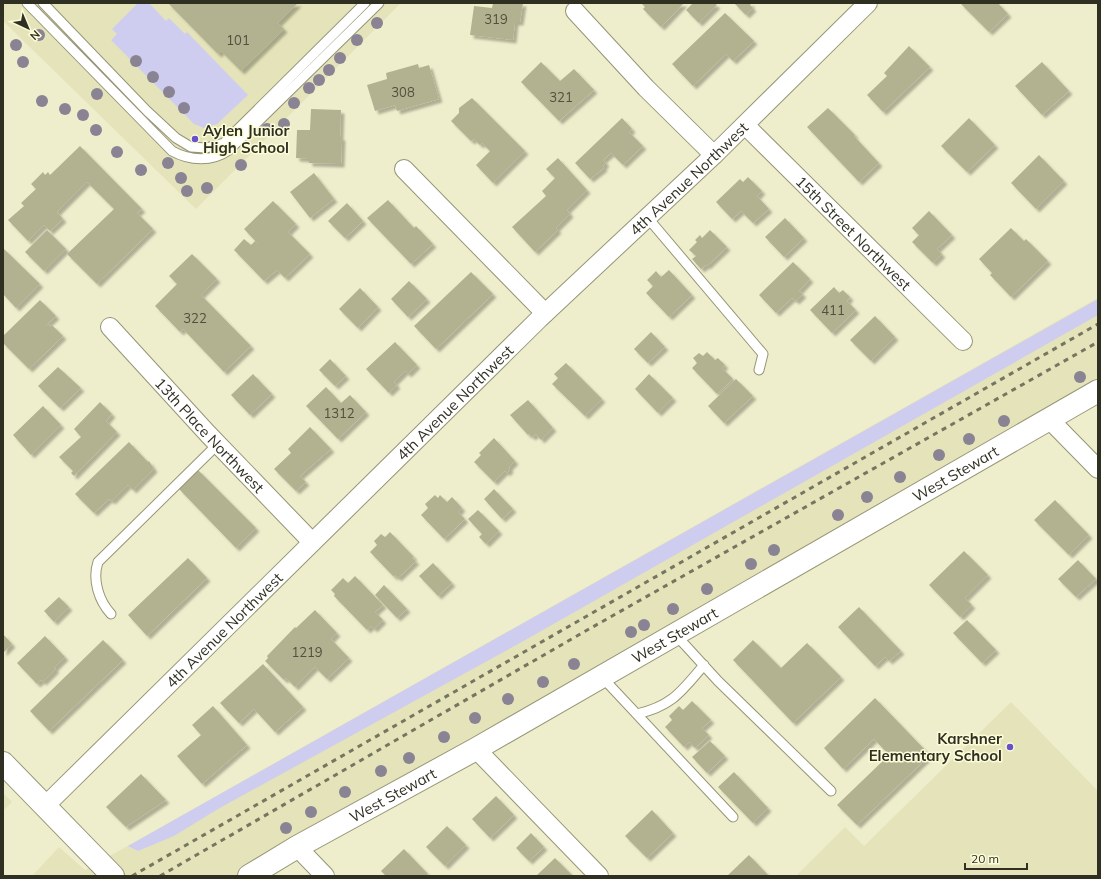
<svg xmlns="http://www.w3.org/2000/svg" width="1101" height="879" font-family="Mulish,sans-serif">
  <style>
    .built { fill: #e4e3b9 }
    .green { fill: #cfcdef }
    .building { fill: #b2b291; filter: url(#shadow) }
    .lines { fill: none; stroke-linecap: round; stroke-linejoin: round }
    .service-casing { stroke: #969576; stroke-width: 11 }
    .minor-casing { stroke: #969576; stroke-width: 20 }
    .tertiary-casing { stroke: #969576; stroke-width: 24 }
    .service { stroke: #fff; stroke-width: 9 }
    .minor { stroke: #fff; stroke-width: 18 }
    .tertiary { stroke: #fff; stroke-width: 22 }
    .rail { stroke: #757560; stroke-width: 3; stroke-dasharray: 5 5; stroke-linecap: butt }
    .tree { fill: #898393 }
    .poi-dot { fill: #6850c9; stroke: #fcfcd9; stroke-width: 1.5 }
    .labels { text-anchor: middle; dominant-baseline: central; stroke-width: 3; stroke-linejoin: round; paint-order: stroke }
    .number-label { font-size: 13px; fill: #50503e }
    .poi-label { font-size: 15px; font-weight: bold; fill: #2f2f22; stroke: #fcfcd9; text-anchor: start }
    .street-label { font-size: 15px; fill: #2f2f22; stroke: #fcfcd9 }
  </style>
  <defs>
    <filter id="shadow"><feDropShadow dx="3.5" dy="3.5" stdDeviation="1" flood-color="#0004"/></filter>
  </defs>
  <rect width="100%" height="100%" fill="#efeecc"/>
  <path class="built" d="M3,3H401L196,209L3,21Z
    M1098,298V392L249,876H32L59,847L85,870Z
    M1011,702L1098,791V876H796L845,827L864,846Z
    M3,793L12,802L3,811Z"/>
  <path class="green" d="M138,3H149L166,21L169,18L185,34L187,32L248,95L217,124L204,128L194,124L111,40L117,34L112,29Z
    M1098,299V315L520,643L218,809L174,836L138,851L128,846Z"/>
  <path class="building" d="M168,3H298L278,23L284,29L241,71L221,51L218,54Z
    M493,3H523L520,22H515L513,40L470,35L474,6L492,8Z
    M641,3H684L661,27L643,9L645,7Z
    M693,3H714L717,5L699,23L686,10Z
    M734,3H752L750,5L753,8L746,15Z
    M960,3H998L1008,14L989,32Z
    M725,13L754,41L733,61L726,54L693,86L672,64Z
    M909,46L930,67L883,112L867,95L887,76L884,73Z
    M541,62L560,81L574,69L594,90L559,121L521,82Z
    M1042,62L1069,91L1042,115L1015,86Z
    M418,64L419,68L429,65L439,99L397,111L395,105L375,111L367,85L387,79L386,73Z
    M472,98L525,151L493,183L476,165L490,151L482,143L480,145L474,139L471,141L451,121L459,113V108Z
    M828,108L855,135L854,136L879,163L859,182L807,127Z
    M311,109L341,110L340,137H342L341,164L309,163V159L296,158L297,130H310Z
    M622,118L632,129L629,132L643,146L623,165L611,153L603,160L606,163L603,166L604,168L590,179L575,163Z
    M969,118L995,145L967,172L941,146Z
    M80,146L142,209L137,213L153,229L97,284L67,254L114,209L87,182L57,212L63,219L50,231L44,225L28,241L8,220L24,206L21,203L36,189L31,184L43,172L45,175L48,172L50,175Z
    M1039,155L1064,181L1036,209L1011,183Z
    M558,158L587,190L567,210L570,214L556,228L558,230L535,252L512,227L546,196L542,191L555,178L546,169Z
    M314,173L334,199L310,218L290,192Z
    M748,177L762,191L757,196L769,209L753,223L741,211L732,219L716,202L740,179L743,182Z
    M388,200L414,228L416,226L433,244L411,264L367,218Z
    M273,201L296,224L288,232L310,254L285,278L277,270L264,281L234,250L244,239L251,245L255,241L259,245L244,229Z
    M347,203L363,221L345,238L328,221Z
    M929,211L952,235L937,249L942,254L933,263L912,242L919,235L912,228Z
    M785,218L804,238L784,257L765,237Z
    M1011,228L1024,241L1026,239L1048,261L1011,297L990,275L992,273L979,259Z
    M47,230L66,249L44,271L25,252Z
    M710,230L727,247L707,266L706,265L701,269L692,259L696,256L689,250L697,242L695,240L700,235L702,238Z
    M3,248L40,284L16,308L3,294Z
    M192,254L217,279L201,295L251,346L224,372L183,329L180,332L155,306L177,284L169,276Z
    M793,262L810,279L799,291L803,294L796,301L792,298L776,313L759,295Z
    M669,270L692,295L669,317L646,293L653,286L647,280L656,271L661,277Z
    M471,272L493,294L436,349L414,326Z
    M409,281L427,299L408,317L391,299Z
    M834,287L839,293L843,290L850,297L847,301L856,310L832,333L810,310Z
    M360,288L378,307L358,328L339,309Z
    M40,300L56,316L44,327L48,324L50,326L52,325L63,336L29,369L3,343V336Z
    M875,316L895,337L871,361L850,340Z
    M651,332L665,347L648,363L634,349Z
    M395,342L417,365L408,374L405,371L394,382L397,385L389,393L366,369Z
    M707,352L715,360L718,358L725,365L722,368L733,379L717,394L692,368L697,363L693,358L699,353L703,356Z
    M330,359L346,376L335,386L319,370Z
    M566,363L602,399L585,416L552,384L558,378L554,374Z
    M58,367L81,388L60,408L38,386Z
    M253,374L272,394L250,415L231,395Z
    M649,374L673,398L658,413L635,389Z
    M736,379L753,396L724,423L708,406Z
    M326,387L341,403L350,395L366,412L338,439L306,406Z
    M528,400L553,428L541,440L536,434L532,437L529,434L528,435L510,415Z
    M100,402L112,414L106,421L117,432L74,476L71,473L73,471L59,457L81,437L74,429Z
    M43,406L61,425L31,455L13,435Z
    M310,427L331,449L300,476L306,482L296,491L274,469L291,453L288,449Z
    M494,438L515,461L509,467L510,469L507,473L505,471L494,482L474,462L481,455L479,453Z
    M129,442L148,462L149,461L154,469L133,490L128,485L112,501L109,499L94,513L75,494Z
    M198,470L256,528L236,548L179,489Z
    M494,489L513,509L502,519L484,499Z
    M435,495L438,498L440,495L447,502L452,497L462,508L458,512L465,519L444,539L421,515L428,508L425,504Z
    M1055,500L1089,535L1069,555L1034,520Z
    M478,510L499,531L486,544L479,537L482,534L468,519Z
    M390,532L414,557L412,558L416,561L398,578L395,575L394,577L370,552L377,545L374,541L381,534L385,537Z
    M964,551L988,575L965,598L972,605L960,617L929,585Z
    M188,558L207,578L147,636L128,615Z
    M1078,560L1096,579L1076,597L1058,579Z
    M433,563L452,583L438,596L419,576Z
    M355,576L383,605L375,612L383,620L374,629L371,626L367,630L334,596L335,594L331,590L343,578L348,583Z
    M384,585L407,609L397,618L375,595Z
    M59,597L69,607L54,622L44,611Z
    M859,607L901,651L889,661L885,657L875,666L838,627Z
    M315,610L337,633L331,639L349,658L327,679L315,667L295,687L286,678L284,680L265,661L268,658L267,656L295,627L296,628Z
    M967,620L996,650L982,663L953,633Z
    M3,634L12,644L3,653Z
    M45,636L65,657L54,668L56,669L43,682L41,680L37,684L17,663Z
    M103,640L123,660L49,731L30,711Z
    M753,640L781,668L807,643L841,677L793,723L733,660Z
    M263,664L303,707L275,732L254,709L239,723L220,703Z
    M875,698L930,755L857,825L837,805L889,755L874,739L843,769L824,748Z
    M692,701L711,720L702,728L709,735L695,748L689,742L684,747L665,727L672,720L669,716L679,706L683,710Z
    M213,706L247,745L202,784L177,756L201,735L192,725Z
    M710,741L725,756L707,773L692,757Z
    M734,772L768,808L753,823L718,787Z
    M141,774L166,800L126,827L106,807Z
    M496,796L514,815L490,838L472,819Z
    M652,810L673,833L647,858L625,836Z
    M447,826L466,845L445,866L426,847Z
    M531,833L544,847L529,861L516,848Z
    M404,849L428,874L425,876H386L381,871Z
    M749,855L769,876H727Z
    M555,858L573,876H536Z"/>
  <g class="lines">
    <g class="service-casing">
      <path id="service" d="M27,3L172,151C190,161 212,162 229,150L379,3
        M43,3L147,111L176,138L191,147L206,148L224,143L365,3
        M647,217L763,354L759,370
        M111,614C99,601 92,580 98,562L218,444
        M675,634L718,681L831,791
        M601,676L733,817
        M637,714C672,706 681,692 704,665"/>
    </g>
    <g class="minor-casing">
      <g id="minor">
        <path d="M575,11L646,88L714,155"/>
        <path id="s1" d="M745,125L963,341"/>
        <path d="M404,169L545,313"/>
        <path id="s2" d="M110,327L208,434L312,542"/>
        <path d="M1049,419L1098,469"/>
        <path d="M476,749L599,876"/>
        <path id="s3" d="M45,806L539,319L714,155L868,3"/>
        <path d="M297,847L325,876"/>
      </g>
    </g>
    <g class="tertiary-casing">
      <g id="tertiary">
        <path d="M3,763L113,876"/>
        <path id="s4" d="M249,876L297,847L476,749L1098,391"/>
      </g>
    </g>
    <use href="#service" class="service"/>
    <use href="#minor" class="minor"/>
    <use href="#tertiary" class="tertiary"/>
    <path class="rail" d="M132,876L1098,324
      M160,876L582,633L1098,342"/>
  </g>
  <g class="tree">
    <circle cx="377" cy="23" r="6"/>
    <circle cx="39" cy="35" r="6"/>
    <circle cx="357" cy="40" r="6"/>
    <circle cx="16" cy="45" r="6"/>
    <circle cx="340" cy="58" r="6"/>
    <circle cx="136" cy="61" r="6"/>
    <circle cx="23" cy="62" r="6"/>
    <circle cx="329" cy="70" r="6"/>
    <circle cx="153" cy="77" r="6"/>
    <circle cx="319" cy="80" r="6"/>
    <circle cx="309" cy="88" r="6"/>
    <circle cx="169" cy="92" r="6"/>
    <circle cx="97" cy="94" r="6"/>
    <circle cx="42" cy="101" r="6"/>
    <circle cx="294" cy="103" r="6"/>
    <circle cx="184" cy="108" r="6"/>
    <circle cx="65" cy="109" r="6"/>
    <circle cx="83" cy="115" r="6"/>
    <circle cx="284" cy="124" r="6"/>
    <circle cx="267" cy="129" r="6"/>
    <circle cx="96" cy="130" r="6"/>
    <circle cx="117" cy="152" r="6"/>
    <circle cx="168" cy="163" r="6"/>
    <circle cx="241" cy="165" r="6"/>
    <circle cx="141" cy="170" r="6"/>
    <circle cx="181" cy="178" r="6"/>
    <circle cx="207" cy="188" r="6"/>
    <circle cx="187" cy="191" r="6"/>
    <circle cx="1080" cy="377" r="6"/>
    <circle cx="1004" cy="421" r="6"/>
    <circle cx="969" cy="439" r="6"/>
    <circle cx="939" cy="455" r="6"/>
    <circle cx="900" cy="477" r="6"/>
    <circle cx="867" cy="497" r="6"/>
    <circle cx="838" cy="515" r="6"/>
    <circle cx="774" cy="550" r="6"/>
    <circle cx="751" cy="564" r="6"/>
    <circle cx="707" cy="589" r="6"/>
    <circle cx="673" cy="609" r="6"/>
    <circle cx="644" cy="625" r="6"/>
    <circle cx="631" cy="632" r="6"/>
    <circle cx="574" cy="664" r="6"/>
    <circle cx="543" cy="682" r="6"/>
    <circle cx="508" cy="699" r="6"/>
    <circle cx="475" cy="718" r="6"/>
    <circle cx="444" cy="737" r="6"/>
    <circle cx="409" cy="758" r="6"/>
    <circle cx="381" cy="771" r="6"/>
    <circle cx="345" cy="792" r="6"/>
    <circle cx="311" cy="812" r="6"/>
    <circle cx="286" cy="828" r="6"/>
  </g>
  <g class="poi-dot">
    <circle cx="195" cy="139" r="4"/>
    <circle cx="1010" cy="747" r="4"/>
  </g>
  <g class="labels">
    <g class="number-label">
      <text x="496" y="19">319</text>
      <text x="238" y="40">101</text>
      <text x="403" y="92">308</text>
      <text x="561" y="97">321</text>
      <text x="833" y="310">411</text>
      <text x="195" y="318">322</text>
      <text x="339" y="413">1312</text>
      <text x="307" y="652">1219</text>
    </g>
    <g class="poi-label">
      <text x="203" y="130">Aylen Junior<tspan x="203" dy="17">High School</tspan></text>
      <text x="1002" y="738" text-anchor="end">Karshner<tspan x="1002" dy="17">Elementary School</tspan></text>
    </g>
    <g class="street-label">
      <text stroke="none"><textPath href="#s3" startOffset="899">4th Avenue Northwest</textPath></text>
      <text stroke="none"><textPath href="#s1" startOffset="153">15th Street Northwest</textPath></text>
      <text stroke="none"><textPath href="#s3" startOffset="575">4th Avenue Northwest</textPath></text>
      <text stroke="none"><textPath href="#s2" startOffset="147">13th Place Northwest</textPath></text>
      <text stroke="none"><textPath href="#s4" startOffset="813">West Stewart</textPath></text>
      <text stroke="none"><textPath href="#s3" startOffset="251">4th Avenue Northwest</textPath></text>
      <text stroke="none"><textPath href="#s4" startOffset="489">West Stewart</textPath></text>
      <text stroke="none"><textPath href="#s4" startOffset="165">West Stewart</textPath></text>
    </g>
  </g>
  <rect width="1101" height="879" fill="none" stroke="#2f2f22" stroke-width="8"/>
  <g transform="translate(28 28) rotate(136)" stroke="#fcfcd9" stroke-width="3" paint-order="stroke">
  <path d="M0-3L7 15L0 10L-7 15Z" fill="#2f2f22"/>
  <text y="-6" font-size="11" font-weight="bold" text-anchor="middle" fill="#2f2f22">N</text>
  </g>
  <path d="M965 863v6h62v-6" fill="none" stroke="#2f2f22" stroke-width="2"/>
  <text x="971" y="863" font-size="12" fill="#2f2f22" stroke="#fcfcd9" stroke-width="3" paint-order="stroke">20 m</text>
</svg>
